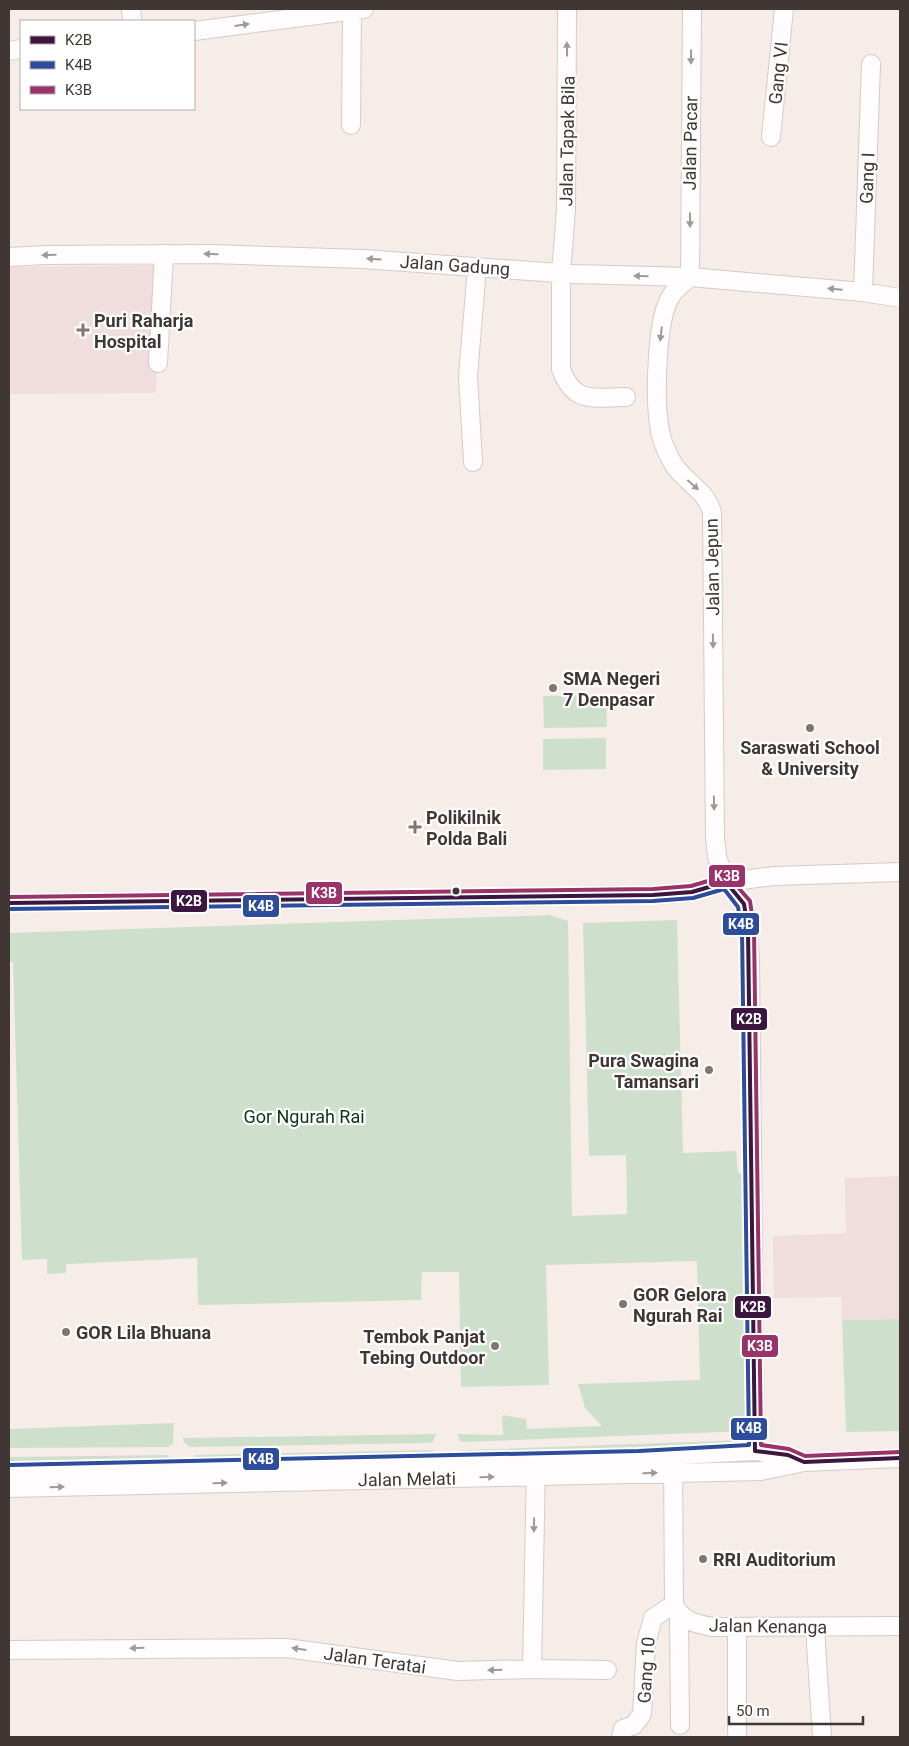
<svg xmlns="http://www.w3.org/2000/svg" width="909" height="1746" font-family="Roboto,sans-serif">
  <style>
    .medical { fill: #f0dddd }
    .green { fill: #cee0cb }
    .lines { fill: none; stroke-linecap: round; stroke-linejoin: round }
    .minor-casing { stroke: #d4cbc8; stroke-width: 20 }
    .minor { stroke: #fefcfc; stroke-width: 18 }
    .bus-1-casing { stroke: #fff; stroke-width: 8 }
    .bus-2-casing { stroke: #fff; stroke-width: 8 }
    .bus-3-casing { stroke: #fff; stroke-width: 8 }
    .bus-1 { stroke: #3b163f; stroke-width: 4 }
    .bus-2 { stroke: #2d4c9c; stroke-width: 4 }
    .bus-3 { stroke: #9a336a; stroke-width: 4 }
    .oneway { fill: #9f9a98 }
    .poi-dot { fill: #807773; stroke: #fff; stroke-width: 2 }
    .bus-dot { fill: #403734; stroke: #fff; stroke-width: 2 }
    .labels { text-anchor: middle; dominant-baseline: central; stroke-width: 4.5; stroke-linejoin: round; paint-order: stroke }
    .street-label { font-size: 18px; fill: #403734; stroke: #fff }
    .poi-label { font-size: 18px; font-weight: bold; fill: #403734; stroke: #fff; text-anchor: start }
    .park-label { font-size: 18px; fill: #093615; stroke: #fff }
    .line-badge { stroke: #fff; stroke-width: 2 }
    .badge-label { font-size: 14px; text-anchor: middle; font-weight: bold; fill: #fff }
  </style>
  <rect width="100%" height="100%" fill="#f6ede9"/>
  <path class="medical" d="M160,265L156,393L9,394V267Z
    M900,1176V1319L842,1320L841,1297L774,1298L773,1236L846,1233L845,1178Z"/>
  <path class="green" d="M606,695L607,727L544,728L543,696Z
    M606,738V769L543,770V739Z
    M550,915L568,921L572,1216L627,1214L626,1155L589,1156L583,923L677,920L683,1153L736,1151L738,1172L743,1175L748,1431L465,1442L460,1441L457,1434L503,1435L502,1415L526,1419L527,1429L602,1426L585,1408L578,1384L700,1380L697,1261L546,1265L549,1385L461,1387L459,1272H422L421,1300L198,1305L197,1258L66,1264V1273L47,1274V1259L22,1260L13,962H9V933Z
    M900,1319V1431L846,1432L842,1320Z
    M174,1423L173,1443L168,1447L9,1448V1429Z
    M436,1434L433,1442L428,1443L190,1447L183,1441V1438Z
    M748,1440L749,1446L467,1456V1450Z
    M433,1450L430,1456L195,1462V1455Z
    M168,1455L169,1463L9,1465V1457Z"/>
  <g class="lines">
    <g class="minor-casing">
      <path id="minor" d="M131,9L132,21
        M567,9L566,210L561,273V369C574,405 594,397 626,397
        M194,31L364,9
        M9,51L21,49
        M351,125L352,10
        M771,137L784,9
        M9,257L45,255L211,254L363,259L573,274L690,277L863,292L900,298
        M690,277C684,283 675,289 671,296C656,318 655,397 659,424C660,436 665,449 671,460C681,481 707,489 712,513L715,837L717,857L726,882L740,899L746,912L750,958L755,1451
        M690,277L692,9
        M863,292L871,64
        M158,363L164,254
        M473,462L468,376L477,267
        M9,903L653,895L692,892L726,882L774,876L900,872
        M673,1460L674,1604C682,1621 695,1624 713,1627L900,1626
        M9,1471L639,1457L755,1451L788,1455L804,1462
        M9,1488L761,1471L804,1462L900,1458
        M679,1615L680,1725
        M815,1628L822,1737
        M9,1650L286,1648L458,1671L532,1669L536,1466
        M532,1669L607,1670
        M737,1733V1627
        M621,1737L623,1729L634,1725L642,1714L646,1643L653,1618L674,1604"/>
    </g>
    <use href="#minor" class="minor"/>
    <g class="bus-1-casing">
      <path id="bus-1" d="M726,882L744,904L748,929L755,1451
        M9,903L653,895L692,892L726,882
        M755,1451L788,1455L804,1462L900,1458"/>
    </g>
    <g class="bus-2-casing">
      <path id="bus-2" d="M9,1465L639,1451L749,1445L742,930L738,907L724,889L693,898L653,901L9,909"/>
    </g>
    <g class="bus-3-casing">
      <path id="bus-3" d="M9,897L653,889L691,886L725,876L729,877L750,901L754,929L761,1445L789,1449L805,1456L900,1452"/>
    </g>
    <use href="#bus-1" class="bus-1"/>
    <use href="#bus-2" class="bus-2"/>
    <use href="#bus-3" class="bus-3"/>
  </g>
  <defs><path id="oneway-solid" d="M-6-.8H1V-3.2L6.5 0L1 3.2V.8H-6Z" transform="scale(1.25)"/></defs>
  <g class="oneway">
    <use href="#oneway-solid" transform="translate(242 25) rotate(-8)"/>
    <use href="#oneway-solid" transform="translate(567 49) rotate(-91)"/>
    <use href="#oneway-solid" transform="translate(691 57) rotate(91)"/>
    <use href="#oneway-solid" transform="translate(690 220) rotate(90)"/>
    <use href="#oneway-solid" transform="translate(211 254) rotate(-179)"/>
    <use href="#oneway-solid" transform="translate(49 255) rotate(179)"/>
    <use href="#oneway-solid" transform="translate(374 259) rotate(-176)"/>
    <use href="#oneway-solid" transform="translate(641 276) rotate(-179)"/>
    <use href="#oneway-solid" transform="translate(835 289) rotate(-175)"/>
    <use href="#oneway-solid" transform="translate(661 334) rotate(97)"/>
    <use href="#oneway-solid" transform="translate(693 485) rotate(41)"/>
    <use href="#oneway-solid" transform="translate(713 641) rotate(89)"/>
    <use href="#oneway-solid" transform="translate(714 803) rotate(89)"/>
    <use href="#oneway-solid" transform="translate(650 1473) rotate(-2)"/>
    <use href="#oneway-solid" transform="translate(487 1477) rotate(-1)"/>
    <use href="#oneway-solid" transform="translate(220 1483) rotate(-1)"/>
    <use href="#oneway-solid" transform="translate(57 1487) rotate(-1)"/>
    <use href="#oneway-solid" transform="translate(534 1525) rotate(91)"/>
    <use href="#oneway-solid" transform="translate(137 1648) rotate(179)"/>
    <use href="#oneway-solid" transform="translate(299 1649) rotate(-172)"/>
    <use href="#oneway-solid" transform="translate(495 1670) rotate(178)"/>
  </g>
  <g class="poi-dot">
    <path d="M80.5 322.5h5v5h5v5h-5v5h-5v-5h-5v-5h5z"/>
    <circle cx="553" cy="688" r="5"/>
    <circle cx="810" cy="728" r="5"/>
    <path d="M412.5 819.5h5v5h5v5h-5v5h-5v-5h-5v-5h5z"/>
    <circle cx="709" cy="1070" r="5"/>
    <circle cx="623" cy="1304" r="5"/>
    <circle cx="66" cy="1332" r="5"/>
    <circle cx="495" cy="1346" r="5"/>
    <circle cx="703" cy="1559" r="5"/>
  </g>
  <circle class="bus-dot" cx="456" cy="891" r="4.5"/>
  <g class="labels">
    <g class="street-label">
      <text transform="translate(778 73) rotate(-84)">Gang VI</text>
      <text transform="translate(567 141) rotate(-89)">Jalan Tapak Bila</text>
      <text transform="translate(690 143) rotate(-89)">Jalan Pacar</text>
      <text transform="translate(867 178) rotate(-88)">Gang I</text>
      <text transform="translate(455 265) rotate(4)">Jalan Gadung</text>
      <text transform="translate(712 567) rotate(-91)">Jalan Jepun</text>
      <text transform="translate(407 1479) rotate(-1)">Jalan Melati</text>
      <text transform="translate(768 1626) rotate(1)">Jalan Kenanga</text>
      <text transform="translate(375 1660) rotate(8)">Jalan Teratai</text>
      <text transform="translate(646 1670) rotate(-86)">Gang 10</text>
    </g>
    <g class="poi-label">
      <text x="94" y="320">Puri Raharja<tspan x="94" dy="21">Hospital</tspan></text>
      <text x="563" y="678">SMA Negeri<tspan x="563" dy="21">7 Denpasar</tspan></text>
      <text x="810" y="747" text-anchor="middle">Saraswati School<tspan x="810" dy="21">&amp; University</tspan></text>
      <text x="426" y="817">Polikilnik<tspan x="426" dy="21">Polda Bali</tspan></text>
      <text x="699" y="1060" text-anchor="end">Pura Swagina<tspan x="699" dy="21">Tamansari</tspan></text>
      <text x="633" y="1294">GOR Gelora<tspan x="633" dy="21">Ngurah Rai</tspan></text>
      <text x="76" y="1332">GOR Lila Bhuana</text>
      <text x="485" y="1336" text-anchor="end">Tembok Panjat<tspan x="485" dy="21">Tebing Outdoor</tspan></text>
      <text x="713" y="1559">RRI Auditorium</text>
    </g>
    <g class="park-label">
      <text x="304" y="1116">Gor Ngurah Rai</text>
    </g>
  </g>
  <g class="line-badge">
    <rect x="708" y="864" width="38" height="24" rx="5" fill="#9a336a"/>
    <rect x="305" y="881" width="38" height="24" rx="5" fill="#9a336a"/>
    <rect x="170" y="889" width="38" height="24" rx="5" fill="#3b163f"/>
    <rect x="242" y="894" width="38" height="24" rx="5" fill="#2d4c9c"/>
    <rect x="722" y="912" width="38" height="24" rx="5" fill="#2d4c9c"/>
    <rect x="730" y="1007" width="38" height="24" rx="5" fill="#3b163f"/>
    <rect x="734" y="1295" width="38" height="24" rx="5" fill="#3b163f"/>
    <rect x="741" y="1334" width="38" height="24" rx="5" fill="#9a336a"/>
    <rect x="730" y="1417" width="38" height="24" rx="5" fill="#2d4c9c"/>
    <rect x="242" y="1447" width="38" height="24" rx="5" fill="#2d4c9c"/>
  </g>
  <g class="badge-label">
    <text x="727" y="881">K3B</text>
    <text x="324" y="898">K3B</text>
    <text x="189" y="906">K2B</text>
    <text x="261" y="911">K4B</text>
    <text x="741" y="929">K4B</text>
    <text x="749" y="1024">K2B</text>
    <text x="753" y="1312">K2B</text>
    <text x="760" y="1351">K3B</text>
    <text x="749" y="1433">K4B</text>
    <text x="261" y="1464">K4B</text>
  </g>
  <rect width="909" height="1746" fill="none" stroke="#403734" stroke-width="20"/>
  <rect x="20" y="20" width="175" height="90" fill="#ffffff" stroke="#b3afae"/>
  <rect x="30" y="36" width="25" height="8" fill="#3b163f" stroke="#b3afae"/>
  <text x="65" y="45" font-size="15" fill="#403734">K2B</text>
  <rect x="30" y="61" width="25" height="8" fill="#2d4c9c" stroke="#b3afae"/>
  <text x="65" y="70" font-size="15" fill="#403734">K4B</text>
  <rect x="30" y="86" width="25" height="8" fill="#9a336a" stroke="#b3afae"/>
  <text x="65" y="95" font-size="15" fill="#403734">K3B</text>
  <path d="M729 1716v8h134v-8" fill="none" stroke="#403734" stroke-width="2.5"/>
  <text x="736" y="1716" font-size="15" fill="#403734" stroke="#ffffff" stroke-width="4" paint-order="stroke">50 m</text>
</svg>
